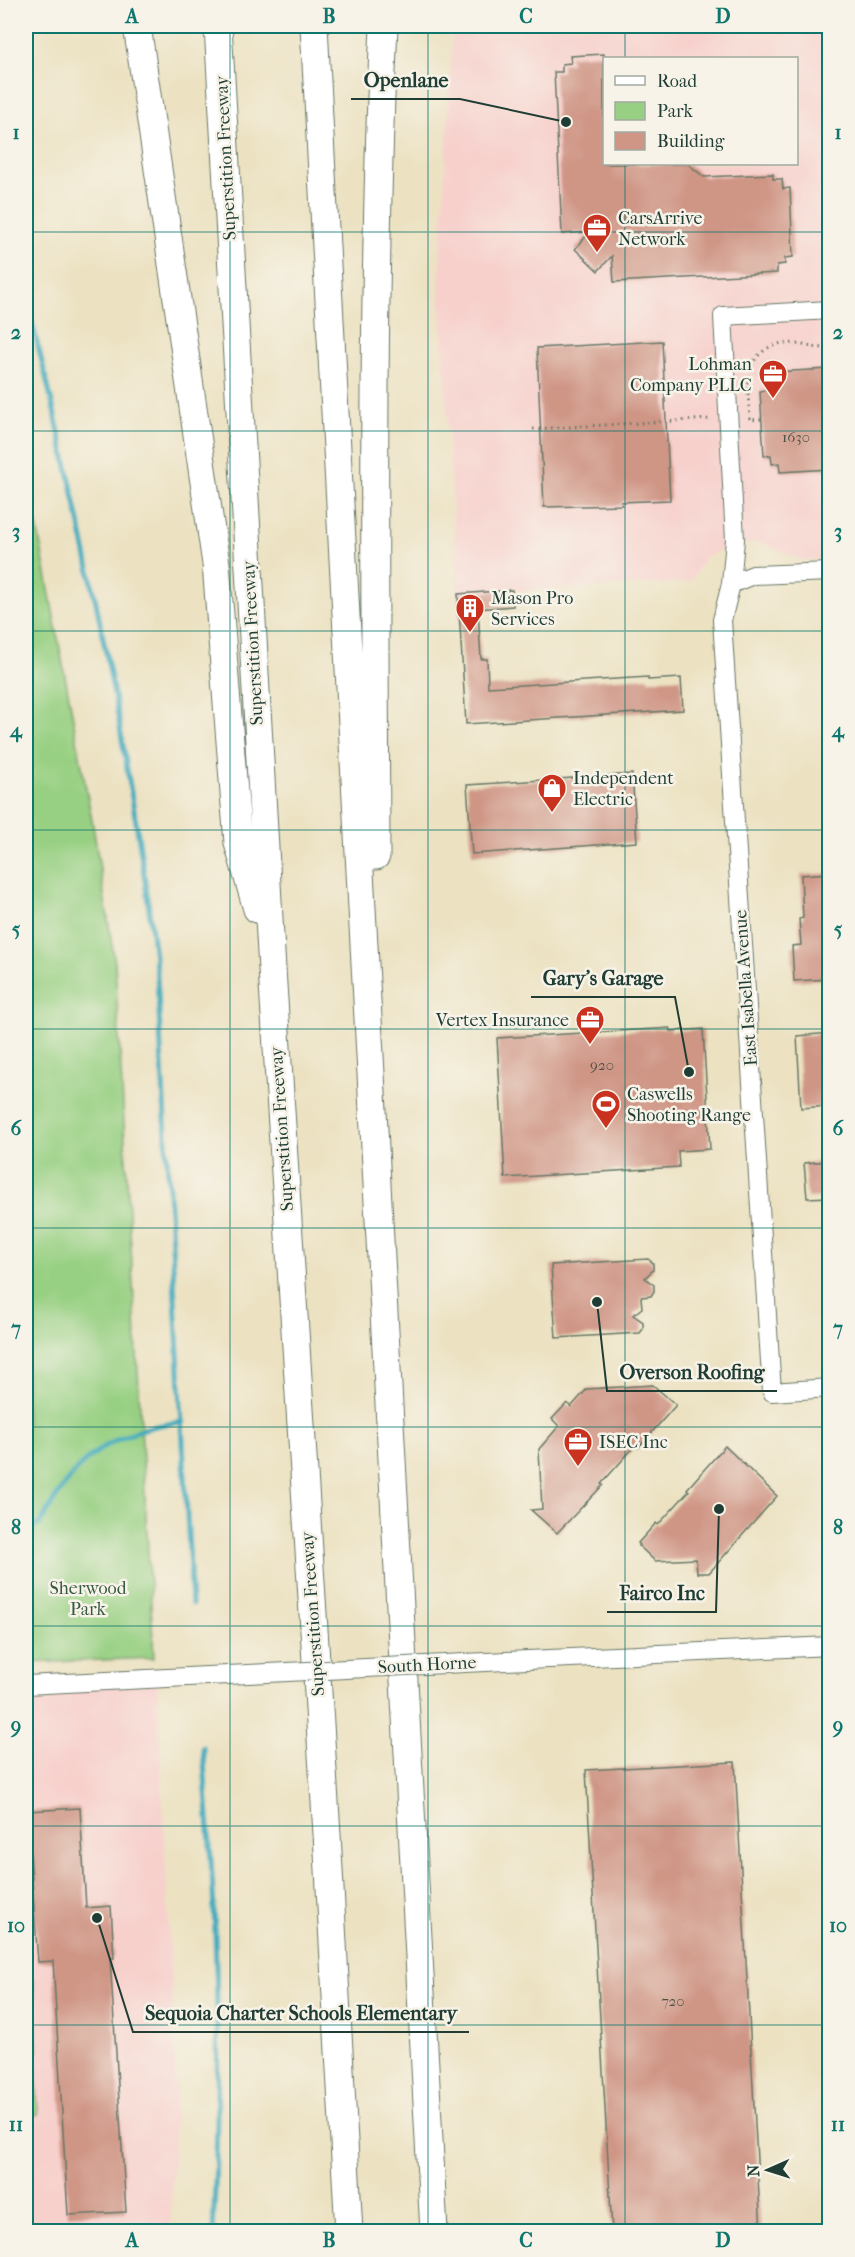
<svg xmlns="http://www.w3.org/2000/svg" width="855" height="2257" font-family="'IM FELL French Canon',serif">
  <style>
    .built { fill: #f7d0cc; fill-rule: evenodd }
    .green { fill: #98d083; stroke: #5c865c; stroke-width: 1.5 }
    .lines { fill: none; stroke-linecap: round; stroke-linejoin: round }
    .stream { stroke: #3fabbe; stroke-width: 5 }
    .building { fill: #cf9585 }
    .minor-casing { stroke: #677766; stroke-width: 20 }
    .highway-casing { stroke: #677766; stroke-width: 29 }
    .path { stroke: #677766; stroke-width: 3; stroke-dasharray: 1.5 4.5; stroke-linecap: butt }
    .minor { stroke: #fff; stroke-width: 18 }
    .highway { stroke: #fff; stroke-width: 27 }
    .minor-bridge-casing { stroke: #677766; stroke-width: 20; stroke-linecap: butt }
    .minor-bridge { stroke: #fff; stroke-width: 18 }
    .grid { fill: none; stroke: #0f766e; stroke-width: 1.5; stroke-opacity: 0.55 }
    .labels { text-anchor: middle; dominant-baseline: central; stroke-width: 5; stroke-linejoin: round; paint-order: stroke }
    .number-label { font-size: 15px; fill: #4b5348 }
    .street-label { font-size: 18px; fill: #1f3d34; stroke: #f7f3e8 }
    .poi-label { font-size: 18px; fill: #1f3d34; stroke: #f7f3e8; text-anchor: start }
    .park-label { font-size: 18px; fill: #375a44; stroke: #f7f3e8 }
    .leader { fill: none; stroke: #1f3d34; stroke-width: 2 }
    .callout-dot { fill: #1f3d34; stroke: #f7f3e8; stroke-width: 2 }
    .callout-label { font-size: 20px; text-anchor: middle; font-weight: bold; fill: #1f3d34; stroke: #f7f3e8; stroke-width: 5; stroke-linejoin: round; paint-order: stroke }
    .neatline { fill: none; stroke: #0f766e; stroke-width: 2 }
    .grid-label { font-size: 20px; text-anchor: middle; font-weight: bold; fill: #0f766e }
  </style>
  <rect width="100%" height="100%" fill="#f7f3e8"/>
  <filter id="ink" filterUnits="userSpaceOnUse"><feTurbulence type="fractalNoise" baseFrequency=".0167" numOctaves="2"/><feDisplacementMap in="SourceGraphic" scale="12" xChannelSelector="R" yChannelSelector="G"/><feConvolveMatrix kernelMatrix="1 2 1 2 8 2 1 2 1" color-interpolation-filters="sRGB"/></filter>
  <filter id="wash" filterUnits="userSpaceOnUse"><feTurbulence type="fractalNoise" baseFrequency=".008" numOctaves="4" result="noise"/><feDisplacementMap in="SourceGraphic" scale="24" xChannelSelector="R" yChannelSelector="G"/><feGaussianBlur stdDeviation="1.35" result="paint"/><feColorMatrix in="noise" values="0 0 0 0 0 0 0 0 0 0 0 0 0 0 0 0 0 1.4 0 .05"/><feComposite in="paint" operator="in"/></filter>
  <g filter="url(#wash)">
    <rect width="100%" height="100%" fill="#ece2c2"/>
    <path class="built" d="M453,26H829V559L802,560L759,542L723,548L705,558L690,582L458,594L439,286ZM604,58H796V164H604Z
      M157,1680L176,2084L170,2231H26V1685Z"/>
    <path class="green" d="M26,481L38,531L93,826L115,963L154,1658L26,1663Z
      M26,1980H33L37,2051H26Z
      M26,2053H35L38,2115H26Z"/>
    <g class="lines">
      <path class="stream" d="M26,300C63,438 92,576 118,716C133,803 148,889 157,976L192,1604
        M26,1527L39,1525C49,1509 58,1492 70,1478C97,1443 140,1425 183,1422
        M203,1747C207,1809 213,1872 215,1934C219,2033 218,2133 213,2232"/>
    </g>
    <g id="blocks">
      <path class="building" d="M604,54V164H688L704,177L773,174V179H782L783,189L790,188L793,257L785,258V264L777,265V273L614,282L612,256L598,271L575,249L590,232L562,234L554,72H562V64L571,63L570,56Z
        M662,341L670,500L621,502L622,505L544,507L537,348Z
        M830,369V469L780,472L779,463L772,464L771,455L764,456L760,391L768,390L767,382H775L774,372Z
        M512,590L513,606L478,609L481,659H487L488,687L648,677V680L681,678L683,710L466,724L458,594Z
        M632,774L637,842L472,854L467,785Z
        M830,873V979L794,981L792,946L801,945L799,919L803,918L801,875Z
        M670,1028L671,1031L703,1029L710,1149L678,1151L679,1167L505,1178L497,1038Z
        M830,1033V1106L801,1108L797,1036Z
        M830,1161V1197L807,1198L804,1163Z
        M648,1259L653,1263V1270L645,1278L654,1285V1291L651,1296L641,1297L642,1308L633,1315L643,1322V1329L640,1333L556,1338L551,1265Z
        M653,1385L676,1405L638,1448L635,1446L601,1484L603,1485L557,1533L531,1510L542,1509L539,1449L559,1426L552,1419L567,1403L571,1407L587,1389Z
        M725,1446L777,1496L709,1573H697L696,1559L655,1561L639,1546L640,1545L638,1543L656,1523L658,1525L689,1491L687,1489Z
        M735,1762L761,2232H612L586,1770Z
        M80,1808L86,1908L111,1906L114,1958H110L126,2212L68,2215L53,1961L38,1962L27,1811Z"/>
    </g>
  </g>
  <g filter="url(#ink)">
    <use href="#blocks" fill-opacity="0" stroke="#677766" stroke-width="1.5"/>
    <g class="lines">
      <g class="minor-casing">
        <path id="minor" d="M830,310L723,316L735,540L731,584L722,620L772,1392L830,1388
          M731,584L753,575L830,572
          M464,1663L830,1646
          M26,1685L248,1674"/>
      </g>
      <g class="highway-casing">
        <path id="highway" d="M137,26L216,564L238,843L257,909
          M218,26L271,953L327,1834L349,2232
          M314,26L434,2232
          M376,856C375,579 371,302 384,26"/>
      </g>
      <path class="path" d="M761,419L750,420C749,395 741,366 765,350C772,345 779,343 787,343C801,343 815,350 830,347
        M533,429L711,419"/>
      <use href="#minor" class="minor"/>
      <use href="#highway" class="highway"/>
      <g class="minor-bridge-casing">
        <path id="minor-bridge" d="M248,1674L464,1663"/>
      </g>
      <use href="#minor-bridge" class="minor-bridge"/>
    </g>
  </g>
  <path class="grid" d="M230,26V2232M428,26V2232M625,26V58M625,164V2232M26,232H830M26,431H830M26,631H830M26,830H830M26,1029H830M26,1228H830M26,1427H830M26,1626H830M26,1826H830M26,2025H830"/>
  <defs>
    <g id="office-pin" transform="scale(1.5)"><path d="M0 17L-7.5 6A9.5 9.5 0 1 1 7.5 6Z" fill="#c8321e" stroke="#f7f3e8"/><path d="M-6-3h4V-5.5h4V-3h4V5H-6ZM-1-4.5V-3h2v-1.5ZM-6 0V1H6V0Z" fill="#fff"/></g>
    <g id="building-pin" transform="scale(1.5)"><path d="M0 17L-7.5 6A9.5 9.5 0 1 1 7.5 6Z" fill="#c8321e" stroke="#f7f3e8"/><path d="M-4-6H4V6H1V3H-1V6H-4ZM-2.5-4.3h1.7v1.8h-1.7ZM.8-4.3h1.7v1.8H.8ZM-2.5-1h1.7V.8h-1.7ZM.8-1h1.7V.8H.8Z" fill="#fff"/></g>
    <g id="shop-pin" transform="scale(1.5)"><path d="M0 17L-7.5 6A9.5 9.5 0 1 1 7.5 6Z" fill="#c8321e" stroke="#f7f3e8"/><path d="M-5-2.5h2.3a2.7 3.5 0 0 1 5.4 0H5L5.5 6h-11ZM-1.5-2.5h3a1.5 2.3 0 0 0-3 0Z" fill="#fff"/></g>
    <g id="stadium-pin" transform="scale(1.5)"><path d="M0 17L-7.5 6A9.5 9.5 0 1 1 7.5 6Z" fill="#c8321e" stroke="#f7f3e8"/><path d="M0-5a6.5 5 0 1 0 0 10a6.5 5 0 1 0 0-10ZM-3.5-1.8h7v3.6h-7Z" fill="#fff"/></g>
  </defs>
  <g fill-rule="evenodd">
    <use href="#office-pin" x="597" y="228"/>
    <use href="#office-pin" x="773" y="374"/>
    <use href="#building-pin" x="470" y="608"/>
    <use href="#shop-pin" x="552" y="788"/>
    <use href="#office-pin" x="590" y="1020"/>
    <use href="#stadium-pin" x="606" y="1104"/>
    <use href="#office-pin" x="578" y="1442"/>
  </g>
  <g class="labels">
    <g class="number-label">
      <text x="796" y="437">1630</text>
      <text x="602" y="1065">920</text>
      <text x="673" y="2001">720</text>
    </g>
    <g class="street-label">
      <text transform="translate(226 158) rotate(-93)">Superstition Freeway</text>
      <text transform="translate(253 643) rotate(-93)">Superstition Freeway</text>
      <text transform="translate(746 988) rotate(-94)">East Isabella Avenue</text>
      <text transform="translate(282 1129) rotate(-94)">Superstition Freeway</text>
      <text transform="translate(313 1614) rotate(-94)">Superstition Freeway</text>
      <text transform="translate(427 1665) rotate(-3)">South Horne</text>
    </g>
    <g class="poi-label">
      <text x="618" y="218">CarsArrive<tspan x="618" dy="21">Network</tspan></text>
      <text x="752" y="364" text-anchor="end">Lohman<tspan x="752" dy="21">Company PLLC</tspan></text>
      <text x="491" y="598">Mason Pro<tspan x="491" dy="21">Services</tspan></text>
      <text x="573" y="778">Independent<tspan x="573" dy="21">Electric</tspan></text>
      <text x="569" y="1020" text-anchor="end">Vertex Insurance</text>
      <text x="627" y="1094">Caswells<tspan x="627" dy="21">Shooting Range</tspan></text>
      <text x="599" y="1442">ISEC Inc</text>
    </g>
    <g class="park-label">
      <text x="88" y="1588">Sherwood<tspan x="88" dy="21">Park</tspan></text>
    </g>
  </g>
  <path class="leader" d="M566 122L460 99H351M689 1072L675 997H531M597 1302L607 1391H777M719 1509L716 1612H607M97 1918L133 2032H469"/>
  <g class="callout-dot">
    <circle cx="566" cy="122" r="6"/>
    <circle cx="689" cy="1072" r="6"/>
    <circle cx="597" cy="1302" r="6"/>
    <circle cx="719" cy="1509" r="6"/>
    <circle cx="97" cy="1918" r="6"/>
  </g>
  <g class="callout-label">
    <text x="406" y="87">Openlane</text>
    <text x="603" y="985">Gary's Garage</text>
    <text x="692" y="1379">Overson Roofing</text>
    <text x="662" y="1600">Fairco Inc</text>
    <text x="301" y="2020">Sequoia Charter Schools Elementary</text>
  </g>
  <rect width="855" height="2257" fill="none" stroke="#f7f3e8" stroke-width="66"/>
  <rect x="603" y="57" width="195" height="108" fill="#f7f3e8" stroke="#a1aaa0" stroke-width="1.5"/>
  <rect x="615" y="76" width="30" height="9" fill="#ffffff" stroke="#a1aaa0" stroke-width="1.5"/>
  <text x="657" y="87" font-size="18" fill="#1f3d34">Road</text>
  <rect x="615" y="102" width="30" height="18" fill="#98d083" stroke="#a1aaa0" stroke-width="1.5"/>
  <text x="657" y="117" font-size="18" fill="#1f3d34">Park</text>
  <rect x="615" y="132" width="30" height="18" fill="#cf9585" stroke="#a1aaa0" stroke-width="1.5"/>
  <text x="657" y="147" font-size="18" fill="#1f3d34">Building</text>
  <g transform="translate(768 2170) rotate(267)" stroke="#f7f3e8" stroke-width="4.5" paint-order="stroke">
  <path d="M0-4.5L10 22L0 15L-10 22Z" fill="#1f3d34"/>
  <text y="-9" font-size="16" font-weight="bold" text-anchor="middle" fill="#1f3d34">N</text>
  </g>
  <rect x="33" y="33" width="789" height="2191" class="neatline"/>
  <g class="grid-label">
    <text x="132" y="23">A</text>
    <text x="329" y="23">B</text>
    <text x="526" y="23">C</text>
    <text x="723" y="23">D</text>
    <text x="16" y="139">1</text>
    <text x="838" y="139">1</text>
    <text x="16" y="339">2</text>
    <text x="838" y="339">2</text>
    <text x="16" y="538">3</text>
    <text x="838" y="538">3</text>
    <text x="16" y="737">4</text>
    <text x="838" y="737">4</text>
    <text x="16" y="936">5</text>
    <text x="838" y="936">5</text>
    <text x="16" y="1135">6</text>
    <text x="838" y="1135">6</text>
    <text x="16" y="1335">7</text>
    <text x="838" y="1335">7</text>
    <text x="16" y="1534">8</text>
    <text x="838" y="1534">8</text>
    <text x="16" y="1733">9</text>
    <text x="838" y="1733">9</text>
    <text x="16" y="1932">10</text>
    <text x="838" y="1932">10</text>
    <text x="16" y="2131">11</text>
    <text x="838" y="2131">11</text>
    <text x="132" y="2247">A</text>
    <text x="329" y="2247">B</text>
    <text x="526" y="2247">C</text>
    <text x="723" y="2247">D</text>
  </g>
</svg>
